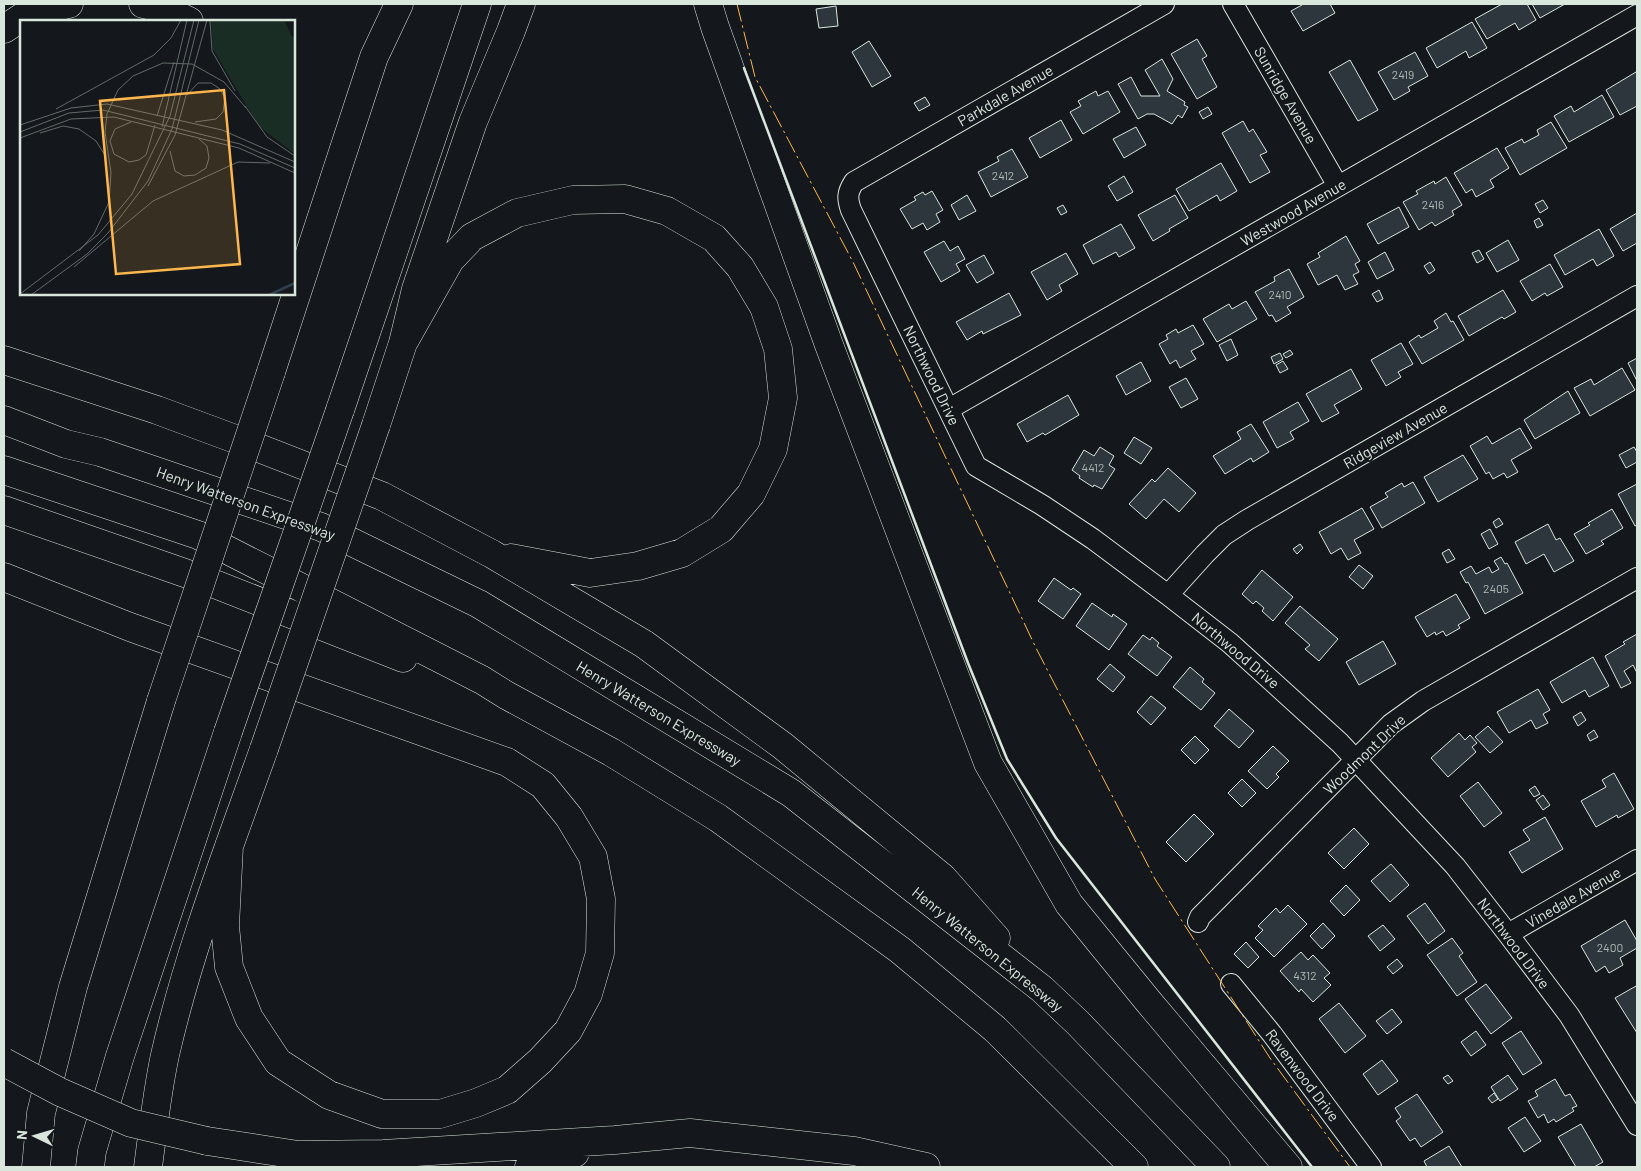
<svg xmlns="http://www.w3.org/2000/svg" width="1641" height="1171" font-family="Barlow,sans-serif">
  <style>
    .building { fill: #2c363c; stroke: #d8e6dc }
    .lines { fill: none; stroke-linecap: round; stroke-linejoin: round }
    .minor-casing { stroke: #d8e6dc; stroke-width: 22 }
    .highway-casing { stroke: #d8e6dc; stroke-width: 29 }
    .minor { stroke: #14181c; stroke-width: 20 }
    .highway { stroke: #14181c; stroke-width: 28 }
    .highway-bridge-casing { stroke: #d8e6dc; stroke-width: 29; stroke-linecap: butt }
    .highway-bridge { stroke: #14181c; stroke-width: 28 }
    .wall { stroke: #d8e6dc; stroke-width: 2.5 }
    .power { stroke: #ffb74d; stroke-width: 1; stroke-dasharray: 18 4 2.5 4; stroke-linecap: butt }
    .labels { text-anchor: middle; dominant-baseline: central; stroke-width: 4; stroke-linejoin: round; paint-order: stroke }
    .number-label { font-size: 12px; fill: #adbab4 }
    .street-label { font-size: 15px; fill: #d8e6dc; stroke: #14181c }
    .inset-river { fill: none; stroke: #2f3f4d; stroke-width: 2.5 }
    .inset-road { fill: none; stroke: #626a69; stroke-width: 1 }
    .view { fill: #ffb74d; fill-opacity: 0.15; stroke: #ffb74d; stroke-width: 2.5 }
    .inset-edge { fill: none; stroke: #d8e6dc; stroke-width: 2.5 }
  </style>
  <rect width="100%" height="100%" fill="#14181c"/>
  <path class="building" d="M1301,4H1330L1335,13L1303,31L1291,11L1302,5Z
    M1502,4H1527L1536,20L1519,30L1515,23L1487,39L1475,19Z
    M1532,4H1565L1540,18Z
    M836,6L838,26L819,28L816,9Z
    M1472,22L1487,48L1469,58L1466,51L1437,68L1426,48Z
    M1197,39L1207,56L1202,59L1217,87L1197,99L1171,54Z
    M869,41L891,76L872,87L852,52Z
    M1415,52L1428,76L1408,87L1410,91L1394,100L1378,72Z
    M1162,59L1173,79L1167,91L1185,102L1184,105L1188,107L1182,118L1178,115L1172,124L1154,114H1147L1138,119L1118,84L1131,77L1141,96H1160L1145,70Z
    M1350,60L1378,110L1358,121L1329,72Z
    M1636,72L1637,74V106L1620,115L1606,90Z
    M1096,91L1098,96L1108,91L1120,112L1083,134L1070,112L1081,106L1078,101Z
    M1602,95L1614,117L1569,142L1554,116L1571,106L1574,112Z
    M925,97L930,105L919,111L914,103Z
    M1208,107L1212,114L1203,119L1199,112Z
    M1061,120L1072,140L1040,158L1029,138Z
    M1243,121L1249,132L1253,129L1267,152L1260,155L1270,172L1250,183L1222,133Z
    M1551,122L1567,148L1520,175L1505,148L1522,139L1524,143L1539,135L1537,130Z
    M1136,127L1146,145L1124,158L1113,139Z
    M1497,148L1509,168L1490,180L1494,187L1476,197L1472,189L1466,193L1454,173Z
    M1012,149L1028,177L991,197L978,172L999,161L997,157Z
    M1221,163L1237,191L1220,201L1217,195L1189,211L1176,189Z
    M1124,176L1133,192L1117,201L1108,186Z
    M1446,177L1462,205L1452,211L1454,215L1435,226L1432,222L1419,230L1403,202L1418,194L1416,191L1434,181L1435,184Z
    M932,191L943,210L936,214L940,222L927,230L923,223L912,229L900,209L916,200L914,197L923,192L925,195Z
    M967,195L976,211L959,220L951,205Z
    M1175,195L1188,218L1169,229L1170,231L1153,241L1138,215Z
    M1543,200L1548,208L1540,213L1535,204Z
    M1063,205L1067,212L1061,215L1057,208Z
    M1399,207L1409,227L1378,244L1367,224Z
    M1637,213V243L1623,251L1610,229Z
    M1539,218L1543,225L1537,228L1534,221Z
    M1121,224L1135,248L1119,257L1116,252L1093,264L1083,245Z
    M1599,229L1614,256L1597,266L1593,259L1565,275L1554,255Z
    M1346,236L1360,261L1355,264L1359,272L1353,275L1358,284L1345,290L1337,275L1318,285L1307,264L1320,257L1318,253Z
    M1508,240L1519,260L1497,272L1486,253Z
    M944,241L950,251L958,246L965,259L956,264L960,271L941,282L924,252Z
    M1479,250L1484,259L1477,263L1472,253Z
    M1385,252L1394,270L1377,279L1368,262Z
    M1066,253L1078,274L1059,285L1062,291L1047,300L1031,272Z
    M984,255L994,273L977,283L966,265Z
    M1430,262L1435,270L1429,274L1424,266Z
    M1550,264L1563,287L1547,296L1545,293L1532,301L1520,281Z
    M1289,269L1304,297L1287,307L1291,313L1276,322L1272,315L1269,316L1255,292L1275,281L1274,277Z
    M1379,290L1383,299L1377,302L1372,294Z
    M1503,290L1516,312L1504,319L1502,317L1469,336L1458,316Z
    M1009,293L1021,315L983,334L982,331L967,340L956,322Z
    M1246,301L1257,319L1217,342L1203,319L1229,304L1232,309Z
    M1446,313L1451,322L1453,321L1464,340L1422,364L1409,342L1419,335L1421,338L1438,328L1434,321Z
    M1193,325L1204,344L1191,351L1196,359L1180,368L1176,360L1170,364L1159,344L1168,339L1166,335L1176,329L1178,333Z
    M1231,339L1238,355L1227,361L1219,345Z
    M1401,343L1413,364L1398,372L1401,377L1386,386L1371,360Z
    M1290,350L1293,354L1286,358L1283,354Z
    M1280,353L1283,359L1274,364L1271,357Z
    M1637,358V381L1628,363Z
    M1283,361L1288,369L1280,373L1276,365Z
    M1141,362L1151,381L1126,395L1116,376Z
    M1622,368L1635,390L1590,416L1574,388L1591,379L1594,385Z
    M1351,369L1362,389L1334,405L1339,413L1322,422L1306,394Z
    M1186,378L1198,399L1181,408L1169,387Z
    M1568,391L1580,413L1535,439L1524,420Z
    M1068,395L1079,415L1045,435L1043,433L1027,442L1017,424Z
    M1298,402L1309,421L1290,432L1294,439L1277,448L1263,422Z
    M1251,424L1269,452L1253,462L1251,458L1225,474L1213,456L1241,439L1237,432Z
    M1520,428L1532,448L1511,460L1518,472L1507,478L1504,473L1493,479L1489,472L1486,474L1470,446L1487,436L1492,444Z
    M1134,437L1152,448L1141,464L1124,453Z
    M1100,447L1114,456L1109,465L1115,469L1102,489L1094,485L1093,487L1079,478L1080,476L1072,470L1084,450L1094,456Z
    M1634,447L1637,452V462L1626,468L1619,455Z
    M1463,455L1478,479L1438,502L1424,477Z
    M1168,468L1196,493L1179,512L1164,499L1146,519L1129,504L1152,479L1155,482Z
    M1413,482L1425,503L1382,528L1370,507L1388,497L1385,493L1402,483L1404,487Z
    M1637,484V525L1635,526L1618,494Z
    M1362,508L1374,529L1354,540L1361,553L1348,560L1341,548L1331,554L1319,532Z
    M1612,509L1623,528L1601,541L1604,544L1586,554L1574,534L1590,525L1588,523Z
    M1499,518L1503,524L1496,528L1493,522Z
    M1548,524L1556,540L1560,538L1574,561L1554,572L1544,554L1526,564L1515,542Z
    M1490,529L1498,544L1489,549L1481,534Z
    M1300,544L1303,548L1297,554L1293,549Z
    M1449,549L1455,559L1447,563L1442,553Z
    M1501,557L1505,564L1507,563L1523,593L1485,614L1468,582L1466,583L1460,572L1471,566L1476,574L1489,567L1492,573L1499,569L1494,561Z
    M1359,565L1373,576L1363,589L1349,577Z
    M1262,570L1293,597L1273,621L1262,611L1264,608L1256,601L1253,604L1242,594Z
    M1054,578L1071,590L1073,588L1081,594L1063,619L1038,601Z
    M1456,594L1470,618L1458,625L1460,628L1446,636L1443,631L1436,635L1435,632L1427,637L1415,617Z
    M1092,603L1112,617L1113,614L1127,624L1109,650L1076,626Z
    M1300,606L1338,639L1319,661L1305,649L1310,645L1285,623Z
    M1637,634V673L1633,665L1624,671L1631,683L1621,688L1605,656L1625,644L1623,642Z
    M1143,635L1150,640L1152,637L1159,643L1157,646L1172,657L1157,676L1128,654Z
    M1383,641L1396,664L1359,685L1346,662Z
    M1593,657L1609,686L1589,697L1585,690L1562,703L1550,682Z
    M1110,664L1125,677L1113,692L1097,679Z
    M1190,667L1204,679L1202,682L1215,693L1201,710L1173,687Z
    M1538,689L1550,710L1543,714L1548,723L1536,729L1531,720L1509,733L1497,712Z
    M1151,696L1166,708L1151,725L1137,712Z
    M1229,709L1254,731L1239,748L1214,726Z
    M1581,712L1586,720L1578,726L1573,717Z
    M1488,726L1503,742L1490,753L1475,737Z
    M1594,730L1598,737L1590,741L1587,735Z
    M1459,733L1465,740L1470,735L1477,743L1472,747L1476,752L1448,777L1431,758Z
    M1195,736L1209,750L1195,764L1181,750Z
    M1273,746L1289,761L1276,774L1279,777L1267,789L1248,771Z
    M1614,773L1634,809L1618,818L1617,815L1596,827L1581,801L1606,787L1602,780Z
    M1242,779L1256,793L1242,807L1228,793Z
    M1478,782L1502,813L1484,827L1460,796Z
    M1535,786L1540,794L1534,797L1529,790Z
    M1543,795L1550,805L1543,810L1536,800Z
    M1194,814L1214,834L1186,862L1166,842Z
    M1545,817L1563,849L1522,873L1509,852L1530,840L1523,830Z
    M1354,828L1369,844L1344,869L1328,853Z
    M1391,864L1409,885L1390,902L1371,881Z
    M1346,885L1360,900L1344,916L1330,901Z
    M1425,903L1445,931L1428,944L1407,916Z
    M1288,905L1307,924L1274,957L1255,938L1263,930L1258,926L1276,908L1280,913Z
    M1625,920L1637,941V948L1620,958L1623,965L1609,973L1605,966L1596,972L1581,946Z
    M1323,923L1335,936L1322,949L1310,936Z
    M1383,925L1395,939L1380,951L1368,936Z
    M1452,938L1463,953L1459,956L1477,982L1457,996L1427,955Z
    M1246,942L1259,957L1248,968L1234,954Z
    M1301,952L1308,960L1313,955L1330,973L1324,978L1331,985L1313,1002L1301,989L1299,992L1280,971Z
    M1397,959L1403,966L1393,974L1387,967Z
    M1486,984L1512,1018L1491,1034L1465,999Z
    M1636,986L1637,988V1033L1615,998Z
    M1339,1003L1366,1036L1345,1053L1319,1019Z
    M1392,1009L1402,1022L1387,1034L1376,1021Z
    M1476,1031L1486,1045L1471,1056L1461,1042Z
    M1521,1031L1542,1063L1523,1075L1502,1043Z
    M1382,1060L1398,1081L1378,1095L1363,1074Z
    M1448,1075L1453,1081L1448,1084L1443,1078Z
    M1508,1075L1518,1089L1500,1101L1491,1087Z
    M1555,1079L1565,1096L1570,1094L1577,1106L1572,1108L1574,1111L1556,1122L1554,1119L1548,1123L1544,1114L1538,1118L1528,1101L1538,1096L1535,1091Z
    M1494,1093L1498,1099L1492,1103L1488,1098Z
    M1417,1094L1443,1132L1421,1147L1415,1138L1410,1141L1396,1121L1401,1117L1395,1108Z
    M1525,1117L1541,1141L1524,1152L1508,1128Z
    M1581,1124L1603,1162L1594,1167H1576L1558,1137Z
    M1449,1146L1462,1167H1427L1424,1161Z"/>
  <g class="lines">
    <g class="minor-casing">
      <path id="minor" d="M1164,4L854,182C847,193 847,198 851,210L976,466L1042,505L1093,539L1168,595L1230,643L1340,743L1455,866L1508,934L1569,1015L1637,1125
        M1233,4L1338,186
        M949,409L1637,15
        M1168,595L1205,554L1224,535L1247,520L1637,296
        M1198,922L1200,917L1391,724L1423,701L1637,578
        M1508,934L1637,860
        M1231,984L1272,1034L1371,1167"/>
    </g>
    <g class="highway-casing">
      <path id="highway" d="M143,4L164,9L189,21
        M708,4L715,27L829,345L988,763L1069,904L1148,1001L1288,1167
        M4,29L27,14L69,4
        M403,343L450,260L472,237L517,213L573,200L625,199L667,211L714,238L740,267L764,307L778,349L783,398L773,449L751,494L721,529L682,553L638,566L590,573L511,558
        M4,360L157,410L246,443L382,496L492,554L644,644L783,746L943,878L996,938
        M271,372L374,57L399,4
        M340,410L477,4
        M4,420L66,444L100,452L321,527L479,604L791,793L1042,989L1078,1023L1216,1167
        M376,425L403,343L416,289L473,122L511,31L521,4
        M4,470L198,535L482,680L506,695L611,752L718,818L900,950L995,1029L1134,1167
        M4,510L202,579L403,658
        M4,577L130,627L507,762L543,785L569,817L593,857L601,899L600,953L588,994L568,1031L540,1061L507,1090L476,1103L440,1114H382L329,1095L278,1062L249,1018L229,967L225,926L229,846
        M207,1141L298,1155L383,1154L615,1140L690,1133L854,1151L926,1167
        M36,1167L41,1113L73,987L161,701
        M90,1167L92,1151L120,1056L228,732
        M148,1167C153,1130 157,1092 165,1055C189,950 228,850 264,749
        M529,1167L575,1153"/>
    </g>
    <use href="#minor" class="minor"/>
    <use href="#highway" class="highway"/>
    <g class="highway-bridge-casing">
      <path id="highway-bridge" d="M161,701L271,372
        M228,732L340,410
        M264,749L376,425
        M4,1062L60,1092L131,1123L207,1141"/>
    </g>
    <use href="#highway-bridge" class="highway-bridge"/>
    <path class="wall" d="M744,68L968,663L1007,759L1056,838L1312,1167"/>
    <path class="power" d="M737,4L755,77L853,262L1036,648L1155,879L1270,1058L1350,1167"/>
  </g>
  <g class="labels">
    <g class="number-label">
      <text x="1403" y="74">2419</text>
      <text x="1003" y="175">2412</text>
      <text x="1433" y="204">2416</text>
      <text x="1280" y="294">2410</text>
      <text x="1093" y="467">4412</text>
      <text x="1496" y="588">2405</text>
      <text x="1610" y="947">2400</text>
      <text x="1305" y="975">4312</text>
    </g>
    <g class="street-label">
      <text transform="translate(1005 95) rotate(-30)">Parkdale Avenue</text>
      <text transform="translate(1286 95) rotate(60)">Sunridge Avenue</text>
      <text transform="translate(1293 212) rotate(-30)">Westwood Avenue</text>
      <text transform="translate(932 375) rotate(64)">Northwood Drive</text>
      <text transform="translate(1395 435) rotate(-30)">Ridgeview Avenue</text>
      <text transform="translate(246 503) rotate(20)">Henry Watterson Expressway</text>
      <text transform="translate(1236 650) rotate(40)">Northwood Drive</text>
      <text transform="translate(659 713) rotate(31)">Henry Watterson Expressway</text>
      <text transform="translate(1364 754) rotate(-44)">Woodmont Drive</text>
      <text transform="translate(1573 897) rotate(-30)">Vinedale Avenue</text>
      <text transform="translate(1514 943) rotate(53)">Northwood Drive</text>
      <text transform="translate(988 949) rotate(39)">Henry Watterson Expressway</text>
      <text transform="translate(1303 1075) rotate(53)">Ravenwood Drive</text>
    </g>
  </g>
  <g transform="translate(20 20)">
    <rect width="275" height="275" fill="#14181c"/>
    <path d="M191,0H264L272,17L275,15V134L240,107L229,90L193,29Z" fill="#1a2d24"/>
    <path class="inset-river" d="M249,275L275,263"/>
    <path class="inset-road" d="M190,1L192,31L215,71M167,75L178,63H191L200,69L205,78L203,92L196,99L175,102M225,86L247,117L275,136M36,89L134,35L151,18L161,0M137,96L154,42M111,102L95,109L90,121L94,134L109,142L119,140L126,135L135,105M0,105L51,88L87,84L202,110L275,142M142,107L167,0M0,112L49,93L83,90L220,124L275,148M20,113L43,106L59,109L76,121L86,137M0,118L51,99L94,97L219,128L275,153M150,131L155,151L164,156L175,155L186,148L189,138L187,126L179,119M128,166L155,115L187,0M59,231L74,214L89,182L91,153L85,112L87,94L98,70L113,56L143,43L172,44L204,62L226,88M54,247L133,181L218,142L250,143M0,274L78,215L112,174L150,96L174,0M11,275L67,234L88,213L128,161L152,109L179,0"/>
    <path class="view" d="M204,70L220,244L96,254L80,81Z"/>
    <rect width="275" height="275" class="inset-edge"/>
  </g>
  <rect width="1641" height="1171" fill="none" stroke="#d8e6dc" stroke-width="10"/>
  <g transform="translate(35 1136) rotate(275)" stroke="#14181c" stroke-width="4" paint-order="stroke">
  <path d="M0-4L9 19L0 12L-9 19Z" fill="#d8e6dc"/>
  <text y="-8" font-size="14" font-weight="bold" text-anchor="middle" fill="#d8e6dc">N</text>
  </g>
</svg>
